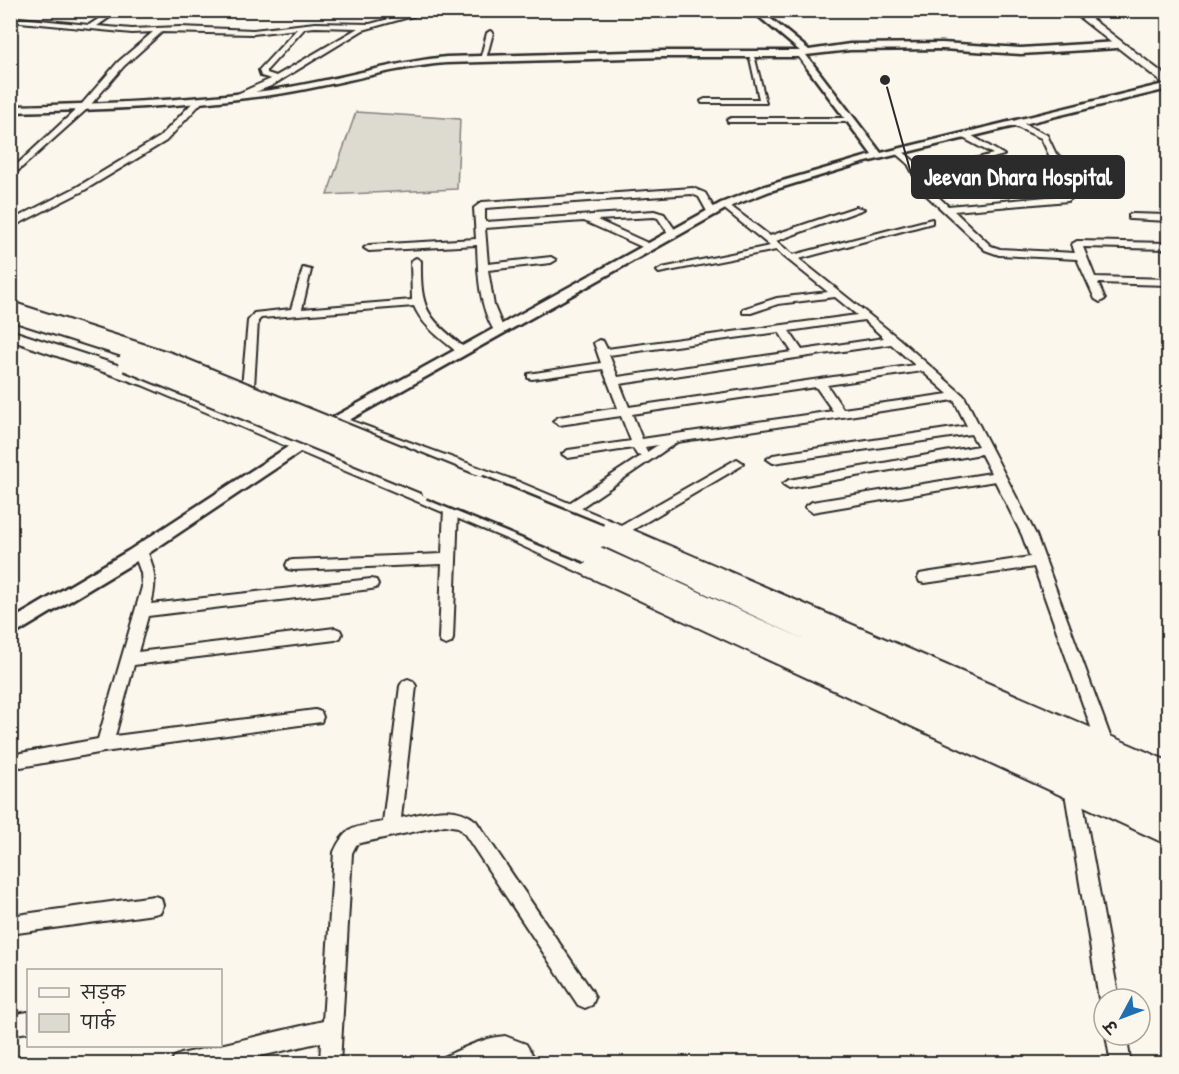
<svg xmlns="http://www.w3.org/2000/svg" width="1179" height="1074" font-family="'Patrick Hand','Playpen Sans Deva',sans-serif">
  <style>
    .green { fill: #dddad0; stroke: #84827e; stroke-width: 1.5 }
    .lines { fill: none; stroke-linecap: round; stroke-linejoin: round }
    .minor-casing { stroke: #2b2b2b; stroke-width: 4 }
    .tertiary-casing { stroke: #2b2b2b; stroke-width: 5 }
    .secondary-casing { stroke: #2b2b2b; stroke-width: 4 }
    .primary-casing { stroke: #2b2b2b; stroke-width: 5 }
    .minor { fill: #fbf7ec; fill-rule: evenodd }
    .tertiary { fill: #fbf7ec; fill-rule: evenodd }
    .secondary { fill: #fbf7ec; fill-rule: evenodd }
    .primary { fill: #fbf7ec; fill-rule: evenodd }
    .primary-bridge-far1-casing { stroke: #2b2b2b; stroke-width: 22; stroke-linecap: butt }
    .primary-bridge-casing { stroke: #2b2b2b; stroke-width: 27; stroke-linecap: butt }
    .primary-bridge-far1 { stroke: #fbf7ec; stroke-width: 18 }
    .primary-bridge { stroke: #fbf7ec; stroke-width: 22 }
    .leader { fill: none; stroke: #2b2b2b; stroke-width: 2 }
    .callout-dot { fill: #2b2b2b; stroke: #fbf7ec; stroke-width: 2 }
    .callout { fill: #2b2b2b; stroke: #2b2b2b; stroke-width: 2 }
    .callout-label { font-size: 24px; text-anchor: middle; font-weight: bold; fill: #fff }
  </style>
  <rect width="100%" height="100%" fill="#fbf7ec"/>
  <filter id="ink" filterUnits="userSpaceOnUse"><feTurbulence type="fractalNoise" baseFrequency=".0167" numOctaves="2"/><feDisplacementMap in="SourceGraphic" scale="12" xChannelSelector="R" yChannelSelector="G"/><feConvolveMatrix kernelMatrix="1 2 1 2 8 2 1 2 1" color-interpolation-filters="sRGB"/></filter>
  <g filter="url(#ink)">
    <path class="green" d="M356,112L460,119L457,189L327,195Z"/>
    <g class="lines">
      <g class="minor-casing">
        <path id="minor" d="M112,10H120L97,26L132,29L180,27L253,30L315,23L370,24L422,10H434L363,30L271,86L240,98H237V94L271,79L261,76L259,70L297,29L253,34L162,32L124,66L87,109L10,178V171L81,105L118,62L153,32L132,33L10,21V17L89,25ZM315,27L358,28L276,76L267,73V70L305,28Z
          M490,31L493,33L486,59L480,60L487,33Z
          M749,54L754,55L766,103H702L701,101L705,99H759Z
          M196,99L203,101L166,141L83,191L10,228V221L77,187L160,137Z
          M731,118H850L854,120L850,122H728L727,120Z
          M1012,121H1018L1047,135L1056,154L1082,171V175L1033,182V178L1071,172L1050,157L1041,138L1012,125Z
          M10,126L18,129L10,136Z
          M963,134H969L1004,155L923,177L930,189L948,206L1068,195L1072,198L1068,201L954,211L991,246L1000,249L1075,253L1072,244L1077,241L1168,243V249L1083,247L1095,277L1168,279V285L1098,283L1105,299L1100,302L1095,299L1077,259L999,255L985,250L923,192L908,164L894,152L901,150L914,161L921,173L993,154L963,138Z
          M693,188L705,193L717,213L715,215H709L699,197L692,194L485,208V222L654,211L664,214L678,234L670,236L658,218L654,217L597,220L652,245L654,247L649,250L584,221L485,228L488,264L551,257L556,260L551,263L488,270L494,306L504,330L499,333L495,332C479,307 478,275 477,245L369,251L364,248L369,245L476,239L474,208L482,202Z
          M725,202L770,236L856,207L864,209L776,241L793,255L932,219V223L799,259L898,338L964,396L1036,535L1113,744L1111,749L1105,751L1099,749L1097,744L1034,567L925,583L920,582L918,578L920,574L925,573L1030,557L1022,535L995,481L812,512L805,507L812,502L991,473L981,454L789,488L783,484L789,480L978,446L971,434L773,463L767,459L773,455L967,426L954,400L677,442L573,513H563L561,510L563,507L641,456L637,455L633,448L568,458L562,454L568,450L631,441L621,416L559,425L553,421L559,417L618,408L603,369L532,379L528,378V374L601,363L594,343L599,340L603,341L607,349L857,315L835,297L778,304L751,313H743V309L777,298L828,292L776,250L659,273L657,271L662,268L770,246L722,207L720,205ZM864,320L884,338L802,350L789,331ZM779,332L792,352L618,377L609,355ZM891,344L915,365L629,407L620,384ZM922,371L948,394L843,409L827,385ZM816,387L833,411L642,439L632,414ZM658,445L647,452L645,447Z
          M1132,214L1168,215V221L1129,219V215Z
          M416,258L421,261C420,312 428,317 466,349V353H458C442,339 423,327 414,306L261,318L258,321L254,387L248,391L244,390L242,387L248,321L254,313L291,309L303,268L311,270L302,309L412,300L411,261Z
          M737,459L743,463L741,466L624,535H614L612,532L614,529Z
          M451,503L458,508L453,639L451,643L446,645L441,643L439,639L442,564L293,570L288,569L286,565L288,561L293,560L442,554L444,508Z
          M140,546L145,547C155,567 157,583 151,604L371,579L376,580L378,584L376,588L371,589L148,616L138,652L335,628L340,630L342,634L340,638L335,640L134,665L115,736L315,710L321,712L323,717L321,722L104,752L21,767L15,765L13,760L15,755L21,753L98,739L142,587L141,573L133,551L135,547Z
          M408,679L413,681L416,686L401,818C427,813 454,802 476,821L592,991L595,998L592,1005L585,1008L578,1005L464,833L458,827L445,825L360,843L356,845L352,853L340,1064H320L321,1042L227,1064H171L174,1057L181,1054L323,1021L334,852C346,825 356,827 383,822L400,686L403,681Z
          M1072,779L1078,782L1080,787L1119,999H1104V1007L1099,999L1064,787L1066,782Z
          M154,896L161,898L163,905L161,912L154,914L10,934V916Z
          M28,1012V1032L10,1035V1015Z
          M1106,1035H1126L1131,1064H1111Z
          M505,1036L526,1044L538,1064H516L510,1057H505L477,1064H441L444,1057C463,1048 483,1038 505,1036Z"/>
      </g>
      <g class="tertiary-casing">
        <path id="tertiary" d="M751,10H760L809,50L850,44L942,43L1021,48L1117,42L1121,45L1117,48L1021,54L942,49L850,50L806,55L881,153L1168,83V89L862,163L770,191L729,207L342,424L140,559L10,637V621L128,551L332,418L721,203L762,187L872,155L799,57H664L446,63C387,68 330,87 271,95C184,107 97,110 10,112V106C97,104 184,101 271,90C330,82 387,63 446,57L664,51H800Z"/>
      </g>
      <g class="secondary-casing">
        <path id="secondary" d="M1070,10H1080L1168,77V85L1164,84Z
          M10,330L154,377L532,534L1168,821V845L518,544L142,385L10,340Z
          M349,420L519,482L626,527L1168,761V783L612,537L505,492L343,430L340,426L343,422Z"/>
      </g>
      <g class="primary-casing">
        <path id="primary" d="M599,528L1168,780V826L582,558L579,552L582,546L590,544L598,546L806,640L592,541L589,536L592,531Z"/>
      </g>
      <use href="#minor" class="minor"/>
      <use href="#tertiary" class="tertiary"/>
      <use href="#secondary" class="secondary"/>
      <use href="#primary" class="primary"/>
      <g class="primary-bridge-far1-casing">
        <path id="primary-bridge-far1" d="M10,311L170,362L481,488
          M127,362L435,488"/>
      </g>
      <g class="primary-bridge-casing">
        <path id="primary-bridge" d="M431,487L590,552
          M478,487L599,536"/>
      </g>
      <use href="#primary-bridge-far1" class="primary-bridge-far1"/>
      <use href="#primary-bridge" class="primary-bridge"/>
    </g>
  </g>
  <path class="leader" d="M885 80L912 177"/>
  <circle class="callout-dot" cx="885" cy="80" r="6"/>
  <rect class="callout" x="912" y="156" width="212" height="42" rx="6"/>
  <g class="callout-label">
    <text x="1018" y="185">Jeevan Dhara Hospital</text>
  </g>
  <rect width="1179" height="1074" fill="none" stroke="#fbf7ec" stroke-width="36"/>
  <rect x="18" y="18" width="1143" height="1038" fill="none" stroke="#2b2b2b" stroke-width="2" filter="url(#ink)"/>
  <rect x="27" y="969" width="195" height="78" fill="#fbf7ec" stroke="#a8a59f" stroke-width="1.5"/>
  <rect x="39" y="988" width="30" height="9" fill="#fbf7ec" stroke="#a8a59f" stroke-width="1.5"/>
  <text x="81" y="999" font-size="18" fill="#2b2b2b">सड़क</text>
  <rect x="39" y="1014" width="30" height="18" fill="#dddad0" stroke="#a8a59f" stroke-width="1.5"/>
  <text x="81" y="1029" font-size="18" fill="#2b2b2b">पार्क</text>
  <g transform="translate(1122 1017) rotate(229)"><circle r="28" fill="#fbf7ec" stroke="#a8a59f" stroke-width="1.5"/>
  <path d="M0-4.5L10 22L0 15L-10 22Z" fill="#1f6fb2"/>
  <text y="-9" font-size="16" font-weight="bold" text-anchor="middle" fill="#2b2b2b">उ</text>
  </g>
</svg>
